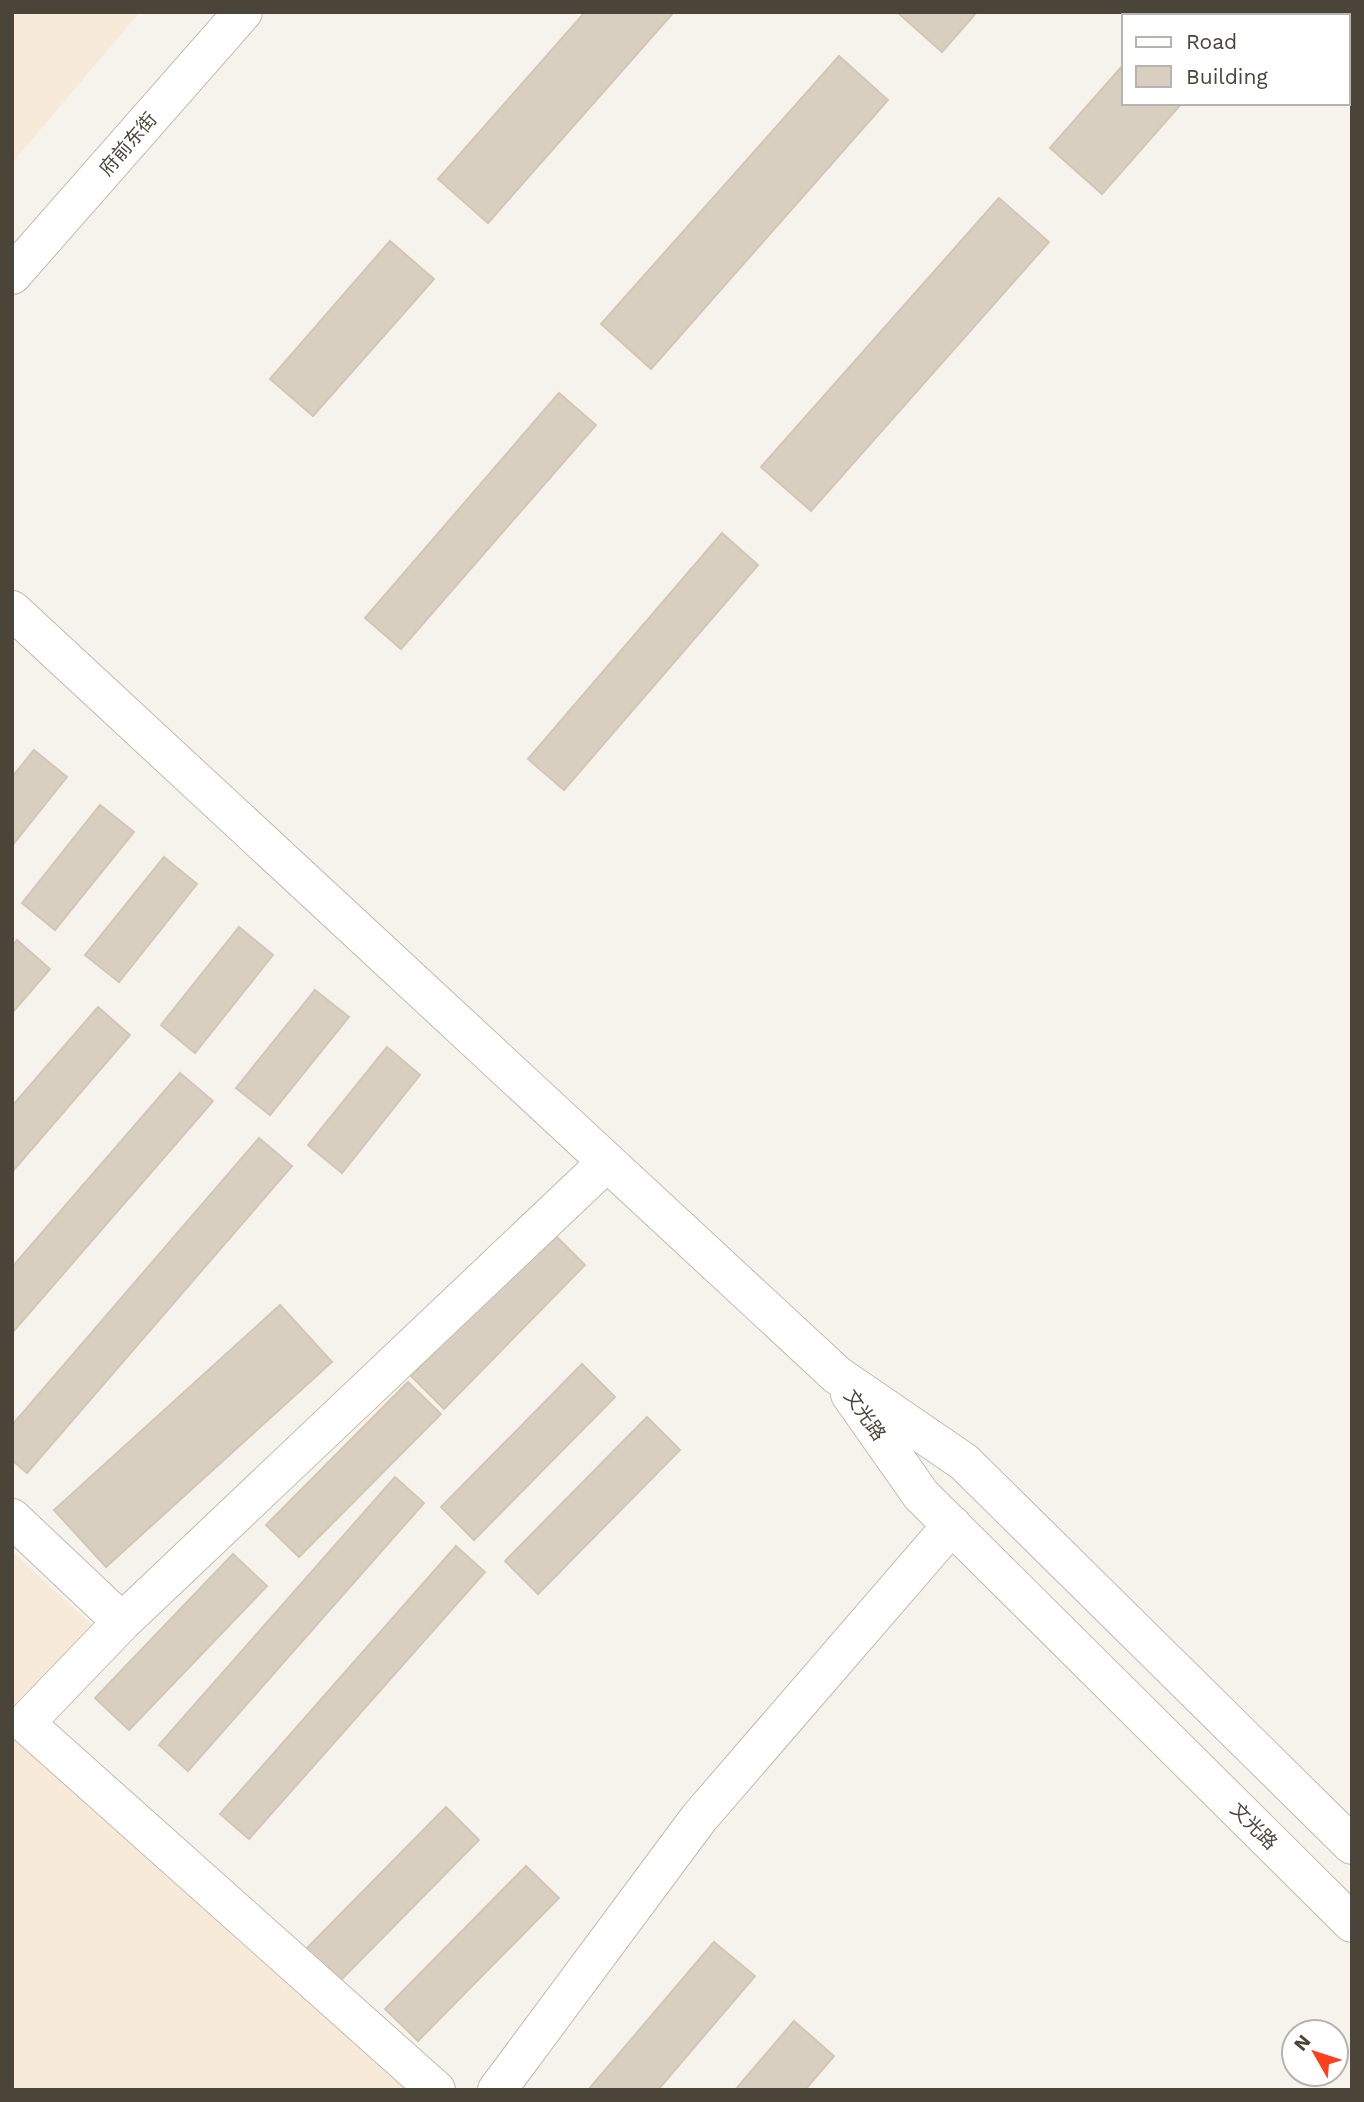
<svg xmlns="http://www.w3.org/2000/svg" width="1364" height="2102" font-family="'Work Sans','Noto Sans SC',sans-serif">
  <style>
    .commercial { fill: #f7ead8 }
    .building { fill: #d8cfc1; stroke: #d3c7b4; stroke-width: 2 }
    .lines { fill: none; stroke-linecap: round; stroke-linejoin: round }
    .minor-casing { stroke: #c2bbae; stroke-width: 40 }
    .minor { stroke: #fff; stroke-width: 38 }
    .labels { text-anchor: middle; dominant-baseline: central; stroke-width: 5; stroke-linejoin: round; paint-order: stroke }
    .street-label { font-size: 19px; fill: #4b4439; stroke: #fff }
  </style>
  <rect width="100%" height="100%" fill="#f6f3ec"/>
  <path class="commercial" d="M12,12H140L12,163Z
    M12,1551L93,1626L12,1706Z
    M12,1731L409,2090H12Z"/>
  <path class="building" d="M585,12H674L488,223L438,179Z
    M897,12H977L942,52Z
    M1169,12H1261L1258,16H1166Z
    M839,56L888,100L651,369L601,324Z
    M1124,64V103H1182L1102,194L1050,148Z
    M999,198L1049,242L811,511L761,467Z
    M390,241L434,279L313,416L270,379Z
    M559,393L596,425L401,649L365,618Z
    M722,533L758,565L564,790L528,759Z
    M34,750L67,777L12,846V777Z
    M100,805L134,832L55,930L22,903Z
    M164,857L197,884L119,982L85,955Z
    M239,927L273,955L195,1053L161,1025Z
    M17,940L50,969L12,1013V946Z
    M315,990L349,1017L270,1115L236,1088Z
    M98,1007L130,1035L12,1172V1106Z
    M387,1047L420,1075L342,1173L308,1145Z
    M180,1073L213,1101L12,1333V1267Z
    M259,1138L292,1166L27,1473L12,1460V1425Z
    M553,1233L585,1265L444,1409L411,1376Z
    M280,1305L332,1362L106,1567L54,1510Z
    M582,1364L615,1397L474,1540L441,1507Z
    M408,1382L441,1414L299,1557L266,1525Z
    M647,1417L680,1450L538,1594L505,1561Z
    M395,1477L424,1503L188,1771L159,1745Z
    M456,1546L485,1572L249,1839L220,1814Z
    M233,1554L267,1586L129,1730L95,1698Z
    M446,1807L479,1840L338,1983L305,1950Z
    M526,1866L559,1898L418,2041L385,2009Z
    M714,1942L755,1976L658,2090H588Z
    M794,2021L834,2056L805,2090H735Z"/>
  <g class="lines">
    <g class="minor-casing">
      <path id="minor" d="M12,275L243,12
        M12,610L837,1375L964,1462L1352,1845
        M850,1394L921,1495L1352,1923
        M12,1518L122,1622L25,1723L436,2090
        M122,1622L607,1162
        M497,2090L699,1818L952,1525"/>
    </g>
    <use href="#minor" class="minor"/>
  </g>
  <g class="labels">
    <g class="street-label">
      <text transform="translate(128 144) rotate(-49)">府前东街</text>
      <text transform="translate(865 1415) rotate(55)">文光路</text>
      <text transform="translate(1254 1826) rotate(45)">文光路</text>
    </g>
  </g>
  <rect width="1364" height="2102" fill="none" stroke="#4b4439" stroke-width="28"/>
  <rect x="1122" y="14" width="228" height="91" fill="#ffffff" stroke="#b7b4b0" stroke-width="2"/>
  <rect x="1136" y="37" width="35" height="10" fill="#ffffff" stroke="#b7b4b0" stroke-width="2"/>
  <text x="1186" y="49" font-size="21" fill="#4b4439">Road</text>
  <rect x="1136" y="66" width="35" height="21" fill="#d8cfc1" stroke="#b7b4b0" stroke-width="2"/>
  <text x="1186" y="84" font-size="21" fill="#4b4439">Building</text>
  <g transform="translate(1315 2053) rotate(309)"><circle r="33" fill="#ffffff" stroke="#b7b4b0" stroke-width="2"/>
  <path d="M0-5L12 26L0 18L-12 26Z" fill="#fc3f1d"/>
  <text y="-10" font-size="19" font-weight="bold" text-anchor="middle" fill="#4b4439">N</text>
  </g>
</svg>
